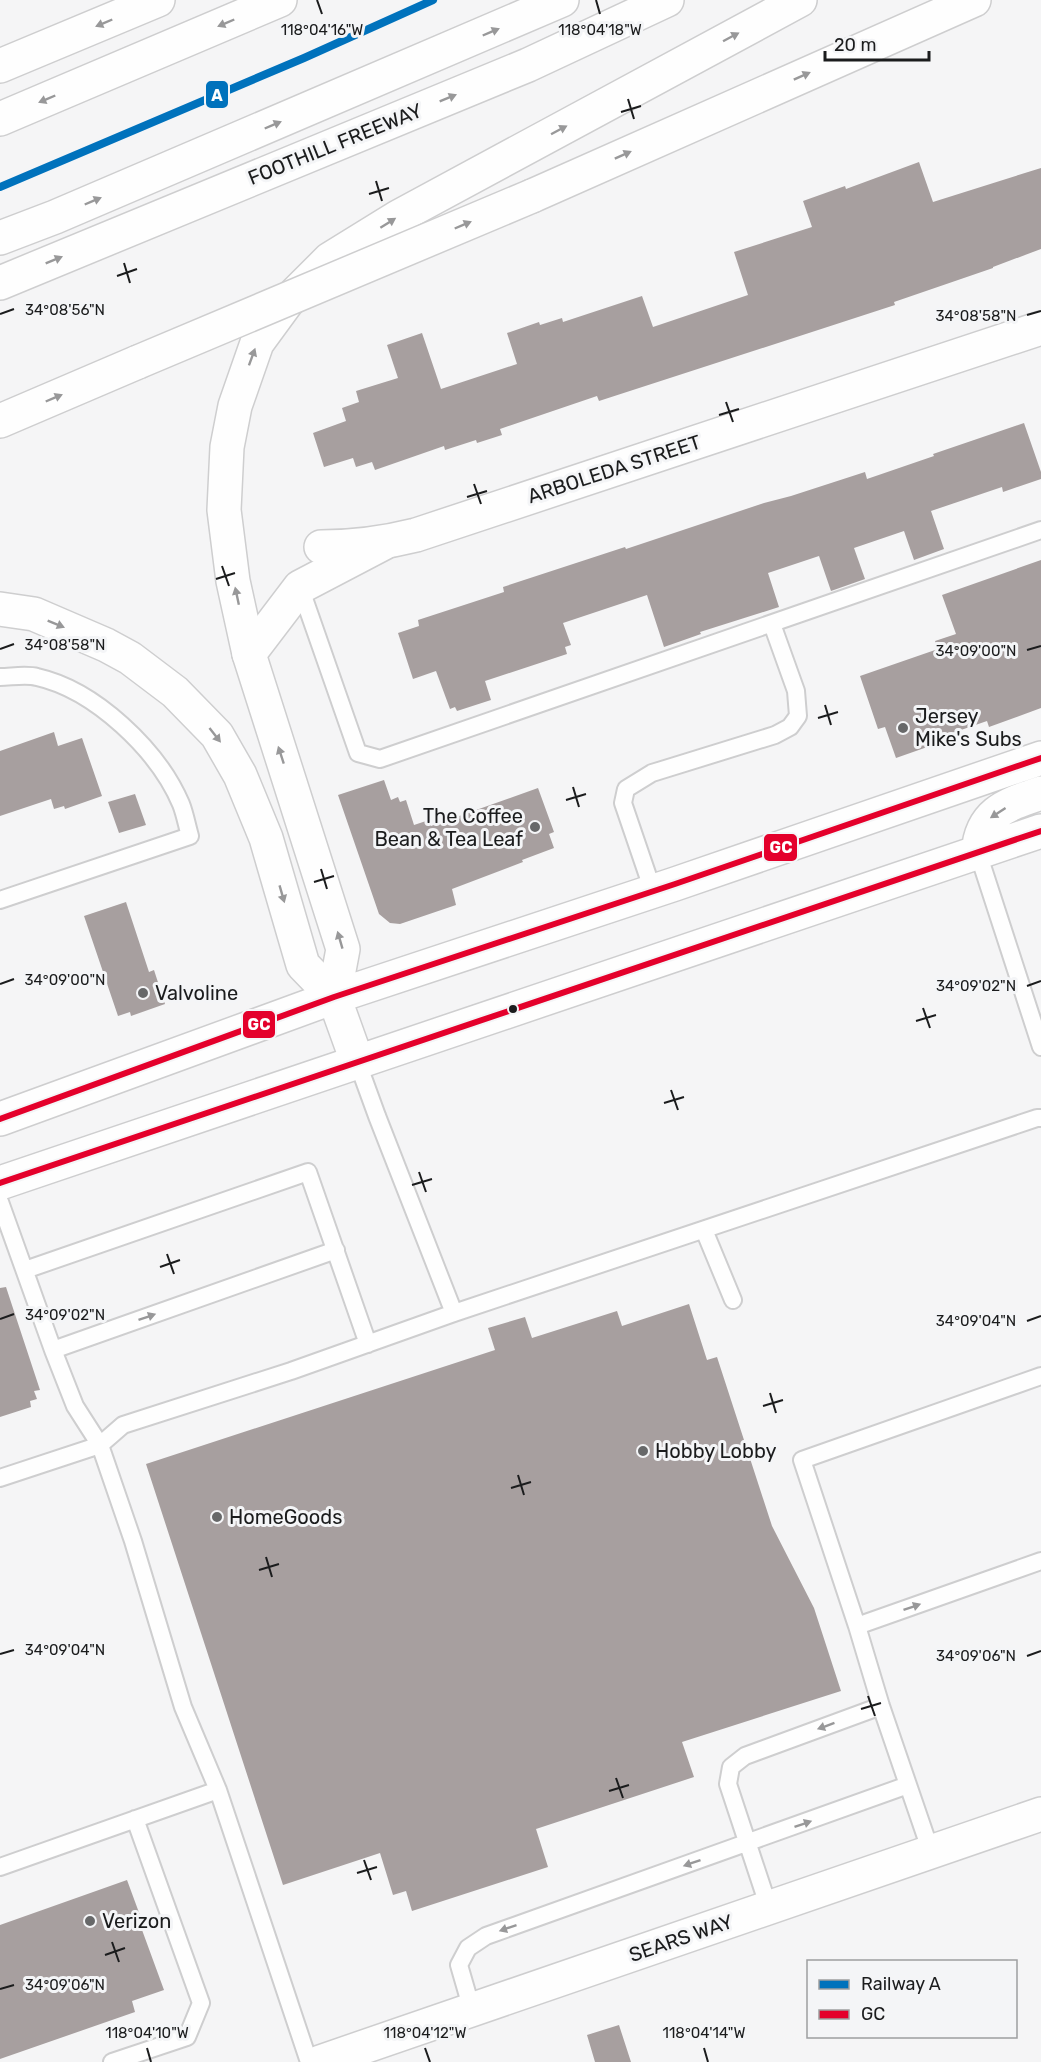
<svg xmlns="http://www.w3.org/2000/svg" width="1041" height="2062" font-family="Rubik,sans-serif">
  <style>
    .building { fill: #a79f9f }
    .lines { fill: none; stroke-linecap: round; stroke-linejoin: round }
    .lane-casing { stroke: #cececf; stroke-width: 20 }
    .street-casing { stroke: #cececf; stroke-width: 36 }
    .primary-casing { stroke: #cececf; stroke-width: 36 }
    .highway-casing { stroke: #cececf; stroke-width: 36 }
    .lane { stroke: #fefefe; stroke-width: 16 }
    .street { stroke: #fefefe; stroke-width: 33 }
    .primary { stroke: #fefefe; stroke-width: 33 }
    .highway { stroke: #fefefe; stroke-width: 33 }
    .highway-bridge-casing { stroke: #cececf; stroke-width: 36; stroke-linecap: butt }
    .highway-bridge { stroke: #fefefe; stroke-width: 33 }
    .bus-1-casing { stroke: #f4f5f7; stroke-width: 10 }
    .bus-1 { stroke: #e4002b; stroke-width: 6 }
    .rail-1-casing { stroke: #f4f5f7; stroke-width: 12 }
    .rail-1 { stroke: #0072bc; stroke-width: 8 }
    .oneway { fill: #989899 }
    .ticks { fill: none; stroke: #1b1c1d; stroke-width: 2 }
    .poi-dot { fill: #676869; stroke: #f4f5f7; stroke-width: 2 }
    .bus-dot { fill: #1b1c1d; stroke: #f4f5f7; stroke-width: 2 }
    .labels { text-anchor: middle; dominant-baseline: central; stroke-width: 6; stroke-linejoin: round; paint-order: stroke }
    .street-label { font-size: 20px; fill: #1b1c1d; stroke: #f4f5f7 }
    .poi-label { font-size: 20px; fill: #1b1c1d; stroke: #f4f5f7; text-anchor: start }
    .ticks-label { font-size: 15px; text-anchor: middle; fill: #1b1c1d; stroke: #f4f5f7; stroke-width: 6; stroke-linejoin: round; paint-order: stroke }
    .line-badge { stroke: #f4f5f7; stroke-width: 2 }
    .badge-label { font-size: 16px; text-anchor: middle; font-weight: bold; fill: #fff }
  </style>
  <rect width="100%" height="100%" fill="#f5f5f6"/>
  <path class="building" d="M919,162L933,202L1041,168V249L993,267V268L894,302L895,305L599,401L597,396L500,429L502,435L477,443L476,440L445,450L444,446L375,470L372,462L356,467L353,458L324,467L313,433L346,421L342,408L359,402L356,391L398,378L387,345L422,333L441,389L517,364L507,333L539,322L540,325L562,318L563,322L642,296L653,327L748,295L734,252L812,227L803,201L845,186L846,189Z
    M1024,423L1041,472V479L1003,492L1002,487L931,511L944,549L914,560L904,531L854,548L865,579L831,591L819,556L768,573L779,607L700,632L701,634L664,647L647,595L563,623L571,645L565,647L567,654L485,681L491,700L457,711L455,707L450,709L436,671L413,679L398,633L419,626L418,620L504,592L503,587L625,547L626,549L764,503L791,496L865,472L867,479L934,456L933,454Z
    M1041,560V708L989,727L987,721L932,740L933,745L896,758L885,727L878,729L860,676L938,649L935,641L956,634L942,595Z
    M54,732L58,746L82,738L102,796L65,809L64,806L54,809L51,799L0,816V751Z
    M384,780L391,800L398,797L400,802L406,800L414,825L429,820L431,826L538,788L554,832L549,834L554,848L522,860L523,862L452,889L456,905L400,924L390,923L379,914L338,795Z
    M135,794L146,825L119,833L108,802Z
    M126,902L149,972L154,970L165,1004L131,1016L130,1012L118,1016L84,916Z
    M6,1287L40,1390L34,1391L37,1399L30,1401L31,1407L0,1417V1288Z
    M689,1304L707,1360L717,1357L772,1526L814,1608L841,1691L682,1742L694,1777L536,1829L548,1867L412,1911L406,1891L393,1895L380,1853L283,1885L146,1464L495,1350L488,1328L525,1317L532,1338L617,1311L622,1326Z
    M127,1880L141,1918L138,1919L164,1990L132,2001L135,2012L0,2059V1925Z
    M619,2025L631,2062H595L587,2035Z"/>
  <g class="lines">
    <g class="lane-casing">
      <path id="lane" d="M300,587L358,753L380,759L1041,530
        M0,677C11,677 26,674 37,677C95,690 158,750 181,804C185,814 187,826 190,836L0,900
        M978,853L1041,1047
        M653,891L623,803L626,789L652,773L775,735L790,727L798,716L796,691L772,624
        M357,1061L377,1116L454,1313
        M0,1202L53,1350L75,1406L100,1445L133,1541L183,1707L218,1790L309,2062
        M704,1230L733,1300
        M25,1270L308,1172L368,1344
        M53,1350L336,1250
        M0,1478L100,1445L123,1425L291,1371L454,1313L1037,1118H1041
        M857,1626L1041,1561
        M931,1852L881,1706L857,1626L802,1460L1041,1376
        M0,1867L218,1790
        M769,1908L728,1784L731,1767L745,1756L881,1706
        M472,2010L459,1965L468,1948L486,1936L908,1785
        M112,2062L187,2037L201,2003L135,1819"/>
    </g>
    <g class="street-casing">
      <path id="street" d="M321,547C354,547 384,543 416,535L1041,328
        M320,2062L1041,1814"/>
    </g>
    <g class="primary-casing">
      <path id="primary" d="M978,853C981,812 1006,805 1041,793
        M357,1061L334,997L343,949L249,654L300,587L384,543
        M0,1119L334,997L675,884L1041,758
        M0,1183L1041,831"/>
    </g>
    <g class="highway-casing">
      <path id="highway" d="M0,66L158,0
        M0,119L280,0
        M532,196L974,0
        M0,238L55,217L562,0
        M0,283L528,65L667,0
        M0,421L138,362
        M0,609L34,614L106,645L130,658L175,692L217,735L240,775L266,838L303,965L334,997
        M249,654L233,581L224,510L227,447L235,406L257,343L287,302L330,259L398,217L800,0"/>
    </g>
    <use href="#lane" class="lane"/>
    <use href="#street" class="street"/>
    <use href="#primary" class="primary"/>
    <use href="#highway" class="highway"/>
    <g class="highway-bridge-casing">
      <path id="highway-bridge" d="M138,362L532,196"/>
    </g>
    <use href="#highway-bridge" class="highway-bridge"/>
    <g class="bus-1-casing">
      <path id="bus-1" d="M0,1119L334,997L675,884L1041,758
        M0,1183L1041,831"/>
    </g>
    <use href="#bus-1" class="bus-1"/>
    <g class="rail-1-casing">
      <path id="rail-1" d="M0,187L304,58L433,0"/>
    </g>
    <use href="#rail-1" class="rail-1"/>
  </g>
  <defs><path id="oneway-solid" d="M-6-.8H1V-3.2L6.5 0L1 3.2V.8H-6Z" transform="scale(1.5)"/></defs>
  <g class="oneway">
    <use href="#oneway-solid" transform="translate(104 23) rotate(157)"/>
    <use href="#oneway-solid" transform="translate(226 23) rotate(157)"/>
    <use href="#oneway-solid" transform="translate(491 32) rotate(-23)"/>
    <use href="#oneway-solid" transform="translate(731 37) rotate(-28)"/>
    <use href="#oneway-solid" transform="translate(802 76) rotate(-24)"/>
    <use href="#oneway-solid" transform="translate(448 98) rotate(-22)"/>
    <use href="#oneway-solid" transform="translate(47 99) rotate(157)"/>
    <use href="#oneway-solid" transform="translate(273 125) rotate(-23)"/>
    <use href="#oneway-solid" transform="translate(559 130) rotate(-28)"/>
    <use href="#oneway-solid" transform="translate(623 155) rotate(-24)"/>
    <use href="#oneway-solid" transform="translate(93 201) rotate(-23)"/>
    <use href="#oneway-solid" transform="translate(388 223) rotate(-32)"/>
    <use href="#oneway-solid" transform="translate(463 225) rotate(-23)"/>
    <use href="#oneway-solid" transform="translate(54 260) rotate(-22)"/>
    <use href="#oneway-solid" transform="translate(252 357) rotate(-70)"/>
    <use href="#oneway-solid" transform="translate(54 398) rotate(-23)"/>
    <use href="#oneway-solid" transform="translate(237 596) rotate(-102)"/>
    <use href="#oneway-solid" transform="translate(56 624) rotate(22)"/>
    <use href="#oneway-solid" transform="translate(215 735) rotate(52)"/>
    <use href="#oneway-solid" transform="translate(281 755) rotate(-108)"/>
    <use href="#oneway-solid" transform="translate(998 813) rotate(147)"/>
    <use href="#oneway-solid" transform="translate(282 894) rotate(74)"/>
    <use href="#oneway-solid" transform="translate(340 940) rotate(-106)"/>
    <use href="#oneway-solid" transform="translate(147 1317) rotate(-19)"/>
    <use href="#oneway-solid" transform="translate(912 1607) rotate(-19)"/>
    <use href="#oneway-solid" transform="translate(826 1726) rotate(160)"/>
    <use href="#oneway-solid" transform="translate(803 1824) rotate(-19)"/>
    <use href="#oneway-solid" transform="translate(692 1863) rotate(161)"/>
    <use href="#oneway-solid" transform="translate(508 1928) rotate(161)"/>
  </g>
  <path class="ticks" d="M317,0L322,14M596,0L600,14M628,99L634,119M621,112L641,106M376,181L382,201M369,194L389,188M124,263L130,283M117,276L137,269M0,314L14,309M1027,315L1041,311M726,402L733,422M719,415L739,409M474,484L481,504M467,497L487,491M222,566L229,586M216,579L235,573M0,649L14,644M1027,650L1041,646M825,705L831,725M818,718L838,712M573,787L579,807M566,800L586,794M321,869L327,889M314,882L334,876M0,984L14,979M1027,986L1041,981M923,1008L930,1028M916,1021L936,1015M671,1090L678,1110M664,1103L684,1097M419,1172L426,1192M412,1185L432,1179M167,1254L174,1274M160,1267L180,1260M0,1319L14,1314M1027,1321L1041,1316M770,1393L776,1413M763,1406L783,1400M518,1475L524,1495M511,1488L531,1482M266,1557L272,1577M259,1570L279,1564M0,1654L14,1650M1027,1656L1041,1651M868,1696L875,1716M861,1709L881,1703M616,1778L623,1798M609,1791L629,1785M364,1860L371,1880M357,1873L377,1867M112,1942L119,1962M105,1955L125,1948M0,1989L14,1985M147,2048L151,2062M425,2048L430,2062M704,2048L708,2062"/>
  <g class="poi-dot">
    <circle cx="903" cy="728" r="6"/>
    <circle cx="535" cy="827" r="6"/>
    <circle cx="143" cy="993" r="6"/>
    <circle cx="643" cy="1451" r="6"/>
    <circle cx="217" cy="1517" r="6"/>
    <circle cx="90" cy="1921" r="6"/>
  </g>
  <circle class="bus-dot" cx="513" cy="1009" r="5"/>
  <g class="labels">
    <g class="street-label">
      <text transform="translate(335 144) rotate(-22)">FOOTHILL FREEWAY</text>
      <text transform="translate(614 469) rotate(-18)">ARBOLEDA STREET</text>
      <text transform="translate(681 1938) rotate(-19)">SEARS WAY</text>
    </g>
    <g class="poi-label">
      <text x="915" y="716">Jersey<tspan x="915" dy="23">Mike's Subs</tspan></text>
      <text x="523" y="816" text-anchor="end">The Coffee<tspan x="523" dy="23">Bean &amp; Tea Leaf</tspan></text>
      <text x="155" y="993">Valvoline</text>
      <text x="655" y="1451">Hobby Lobby</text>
      <text x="229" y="1517">HomeGoods</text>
      <text x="102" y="1921">Verizon</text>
    </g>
  </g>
  <g class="ticks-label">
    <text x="322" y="35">118°04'16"W</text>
    <text x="600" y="35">118°04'18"W</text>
    <text x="65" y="315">34°08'56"N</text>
    <text x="976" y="321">34°08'58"N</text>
    <text x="65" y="650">34°08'58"N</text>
    <text x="976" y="656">34°09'00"N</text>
    <text x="65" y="985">34°09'00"N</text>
    <text x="976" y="991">34°09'02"N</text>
    <text x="65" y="1320">34°09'02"N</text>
    <text x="976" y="1326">34°09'04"N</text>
    <text x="65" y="1655">34°09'04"N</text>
    <text x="976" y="1661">34°09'06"N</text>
    <text x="65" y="1990">34°09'06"N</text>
    <text x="147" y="2038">118°04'10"W</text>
    <text x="425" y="2038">118°04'12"W</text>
    <text x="704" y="2038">118°04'14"W</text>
  </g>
  <g class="line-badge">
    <rect x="205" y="80" width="24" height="29" rx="6" fill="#0072bc"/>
    <rect x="763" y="833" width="35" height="29" rx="6" fill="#e4002b"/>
    <rect x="242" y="1010" width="34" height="29" rx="6" fill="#e4002b"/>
  </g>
  <g class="badge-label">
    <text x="217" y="101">A</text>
    <text x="781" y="853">GC</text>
    <text x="259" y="1030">GC</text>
  </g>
  <rect x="807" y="1960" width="210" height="78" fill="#f4f5f7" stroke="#9d9ea0" stroke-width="1.5"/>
  <rect x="819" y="1980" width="30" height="9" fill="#0072bc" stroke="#9d9ea0" stroke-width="1.5"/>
  <text x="861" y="1990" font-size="18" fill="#1b1c1d">Railway A</text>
  <rect x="819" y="2010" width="30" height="9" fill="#e4002b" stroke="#9d9ea0" stroke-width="1.5"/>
  <text x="861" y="2020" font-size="18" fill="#1b1c1d">GC</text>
  <path d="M825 51v9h104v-9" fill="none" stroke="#1b1c1d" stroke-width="3"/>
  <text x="834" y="51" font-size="18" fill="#1b1c1d" stroke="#f4f5f7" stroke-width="4.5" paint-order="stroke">20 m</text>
</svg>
